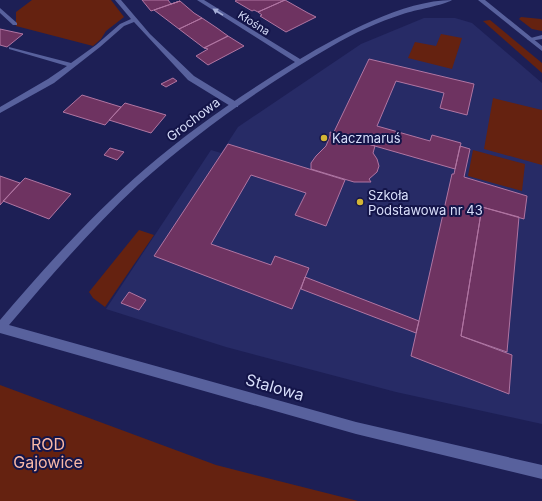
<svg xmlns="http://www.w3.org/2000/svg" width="542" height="501" font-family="Inter,sans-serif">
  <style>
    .built { fill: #272b66 }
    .green { fill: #652210 }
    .building { fill: #6e3361; stroke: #b075a2 }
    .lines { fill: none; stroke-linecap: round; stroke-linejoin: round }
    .lane { fill: #58619d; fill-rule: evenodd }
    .street { fill: #58619d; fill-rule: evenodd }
    .oneway { fill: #a5add5 }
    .poi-dot { fill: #d3b635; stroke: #141549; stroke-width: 1.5 }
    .labels { text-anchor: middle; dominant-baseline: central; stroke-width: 4; stroke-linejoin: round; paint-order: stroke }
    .far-street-label { font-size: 11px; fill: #d9dffb; stroke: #141549 }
    .street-label { font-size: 13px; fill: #d9dffb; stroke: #141549 }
    .poi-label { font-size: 13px; fill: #d9dffb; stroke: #141549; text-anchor: start }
    .near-street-label { font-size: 16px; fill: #d9dffb; stroke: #141549 }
    .near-park-label { font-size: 16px; fill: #f9b8a6; stroke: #141549 }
  </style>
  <rect width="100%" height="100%" fill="#1d1f55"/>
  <path class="built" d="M424,18H455L472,23L542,83V424L396,392L226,347L106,309L211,150L221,153L238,127L361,44Z"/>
  <path class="green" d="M32,0H111L124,17L106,31L101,39L93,46L16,26V12Z
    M521,17L541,19L542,20V31L532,29L519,19Z
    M490,20L542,63V73L483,21Z
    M441,34L462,38L452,69L408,58L415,42L436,46Z
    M493,98L542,110V165L484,149Z
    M473,150L525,164L522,191L468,176Z
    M139,230L154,235L105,307L93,298L89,292Z
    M0,385L216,465L358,501H0Z"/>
  <path class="building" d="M142,0H168L171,4L180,1L151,11Z
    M237,0H285L258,12L254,10L252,11L235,1Z
    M285,0L308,13L316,17L286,32L260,16L262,15L258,12Z
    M180,1L194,13L202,18L179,29L154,10Z
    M202,18L217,28L228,36L204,48L179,29Z
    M0,29L23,34L7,47L0,45Z
    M228,36L244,46L208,65L196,56L208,49L204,48Z
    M369,59L474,84L467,115L440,108L444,93L396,81L377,126L430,141L432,135L461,143L455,169L333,134Z
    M173,78L177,81L166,87L161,84Z
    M82,95L121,107L105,125L63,112Z
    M125,103L166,115L151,133L109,120Z
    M330,132L375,146L373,153L377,159L379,166L377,172L369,179L371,182H354L311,169V163L316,156L326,146L330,136Z
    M228,144L345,180L326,226L295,215L306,193L251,175L211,244L271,265L275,256L309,268L292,309L154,256Z
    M460,146L470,149L464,177L527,196L524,219L482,207L461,336L512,355L509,394L411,356L452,174H454Z
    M110,148L124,152L117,160L104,155Z
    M0,176L20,183L0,205Z
    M25,178L28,179L71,194L49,219L3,201Z
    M482,207L519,217L507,352L461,336Z
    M305,277L419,321L416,333L301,289Z
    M129,292L146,300L139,310L121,303Z"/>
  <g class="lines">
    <path class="lane" d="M115,0H121L150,34L194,76L238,103V107H232L188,80L134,22L124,26L100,47L54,83L0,113V107L48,79L67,66L9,49V47L71,63L96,45L120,24L131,19Z
      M0,8L17,23V25H13L0,13Z
      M542,35V39L530,41L527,39Z"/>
    <path class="street" d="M197,0H204L300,59C340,35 404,0 452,0C445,5 414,10 403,14C378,22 354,33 332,46C264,85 196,133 138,185C92,228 50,277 9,325L356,422L542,465V479L356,434L0,333V320C45,267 92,215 145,169C191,129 243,94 295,62Z
      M478,0H485L542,46V51Z"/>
  </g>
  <defs><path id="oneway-solid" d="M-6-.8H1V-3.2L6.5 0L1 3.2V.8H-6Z"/></defs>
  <use class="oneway" href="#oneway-solid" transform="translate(218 12) rotate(-148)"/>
  <g class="poi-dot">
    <circle cx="324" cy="138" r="4"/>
    <circle cx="360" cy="202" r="4"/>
  </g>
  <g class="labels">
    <g class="far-street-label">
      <text transform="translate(254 23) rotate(32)">Kłośna</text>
    </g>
    <g class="street-label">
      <text transform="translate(193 119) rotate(-37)">Grochowa</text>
    </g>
    <g class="poi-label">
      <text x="332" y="138">Kaczmaruś</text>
      <text x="368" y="195">Szkoła<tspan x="368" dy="15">Podstawowa nr 43</tspan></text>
    </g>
    <g class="near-street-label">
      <text transform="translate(275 387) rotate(16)">Stalowa</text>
    </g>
    <g class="near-park-label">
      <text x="48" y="444">ROD<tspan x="48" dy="18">Gajowice</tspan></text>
    </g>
  </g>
</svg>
